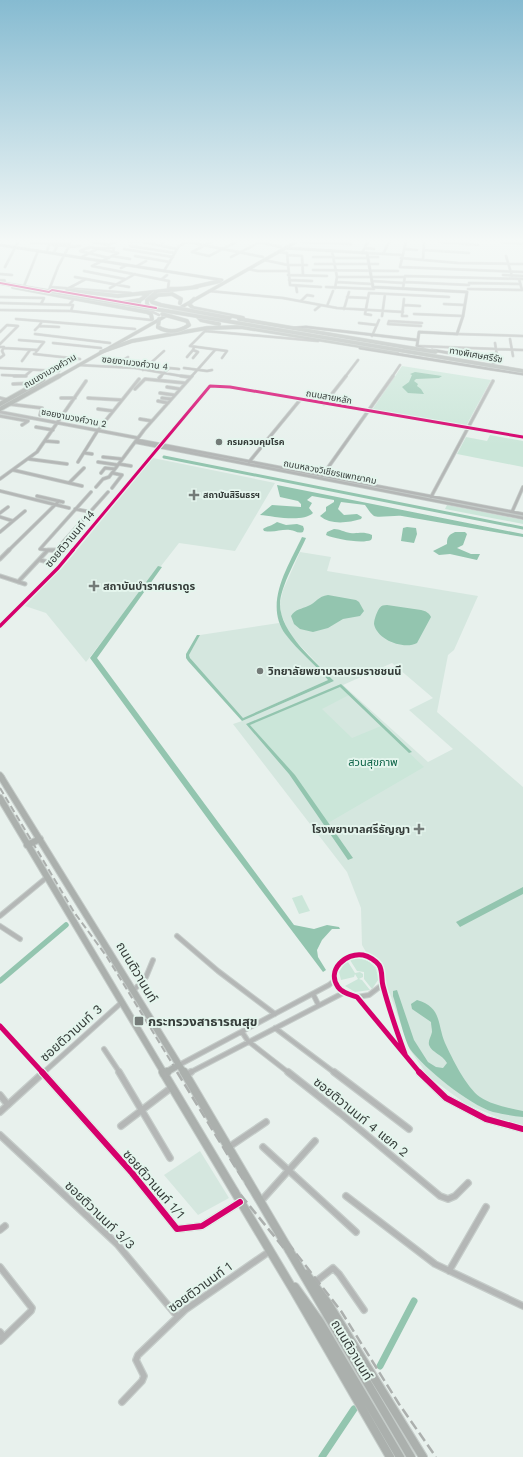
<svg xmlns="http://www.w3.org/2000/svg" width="523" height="1457" font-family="'Work Sans','Noto Sans Thai',sans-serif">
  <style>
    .built { fill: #d5e7df; fill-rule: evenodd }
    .green { fill: #cbe6d9 }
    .water { fill: #93c5af }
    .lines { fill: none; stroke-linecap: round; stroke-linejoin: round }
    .canal-far2 { stroke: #93c5af; stroke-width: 3 }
    .canal-far1 { stroke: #93c5af; stroke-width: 5.5 }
    .canal { stroke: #93c5af; stroke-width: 7 }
    .street-far4-casing { stroke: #c5ccc9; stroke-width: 3 }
    .street-far3-casing { stroke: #c5ccc9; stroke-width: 4 }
    .street-far2-casing { stroke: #c5ccc9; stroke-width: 5 }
    .street-far1-casing { stroke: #c5ccc9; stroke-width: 6 }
    .street-casing { stroke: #c5ccc9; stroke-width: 8 }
    .secondary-casing { stroke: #c5ccc9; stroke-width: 3.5 }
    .primary-far4-casing { stroke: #c5ccc9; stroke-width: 4 }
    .primary-far3-casing { stroke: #c5ccc9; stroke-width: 5.5 }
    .primary-far2-casing { stroke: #c5ccc9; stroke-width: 7 }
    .primary-far1-casing { stroke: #c5ccc9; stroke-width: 8 }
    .primary-casing { stroke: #c5ccc9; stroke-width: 10 }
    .highway-casing { stroke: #c5ccc9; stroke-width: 4.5 }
    .street-far4 { stroke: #b4b7b6; stroke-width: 2 }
    .street-far3 { stroke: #b4b7b6; stroke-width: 2.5 }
    .street-far2 { stroke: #b4b7b6; stroke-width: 3 }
    .street-far1 { stroke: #b4b7b6; stroke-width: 4 }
    .street { stroke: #b4b7b6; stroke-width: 5.5 }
    .secondary { stroke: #a8acab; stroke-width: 2.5 }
    .primary-far4 { stroke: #abb0ad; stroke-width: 3 }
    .primary-far3 { stroke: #abb0ad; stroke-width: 4 }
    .primary-far2 { stroke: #abb0ad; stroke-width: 5 }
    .primary-far1 { stroke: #abb0ad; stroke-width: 6 }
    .primary { stroke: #abb0ad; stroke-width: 8 }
    .highway { stroke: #afb5b2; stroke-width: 3.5 }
    .rail-far1 { stroke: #acb0ae; stroke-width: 2; stroke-dasharray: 7 3.5; stroke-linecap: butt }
    .rail { stroke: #acb0ae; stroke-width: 2.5; stroke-dasharray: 10 4.5; stroke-linecap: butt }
    .highway-bridge-casing { stroke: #c5ccc9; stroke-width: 4.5; stroke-linecap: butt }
    .highway-bridge { stroke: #afb5b2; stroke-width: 3.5 }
    .cycleway-far4-casing { stroke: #e4f5ed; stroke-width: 3.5 }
    .cycleway-far3-casing { stroke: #e4f5ed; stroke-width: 5 }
    .cycleway-far2-casing { stroke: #e4f5ed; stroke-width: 6 }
    .cycleway-far1-casing { stroke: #e4f5ed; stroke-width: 8 }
    .cycleway-casing { stroke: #e4f5ed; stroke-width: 8 }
    .cycleway-far4 { stroke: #d6006c; stroke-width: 2 }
    .cycleway-far3 { stroke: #d6006c; stroke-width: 3 }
    .cycleway-far2 { stroke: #d6006c; stroke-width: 3.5 }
    .cycleway-far1 { stroke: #d6006c; stroke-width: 5 }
    .cycleway { stroke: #d6006c; stroke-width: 6 }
    .poi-dot { fill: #747b78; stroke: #e4f5ed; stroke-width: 1.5 }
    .labels { text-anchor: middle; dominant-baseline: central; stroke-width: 4; stroke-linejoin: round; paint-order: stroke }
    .far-street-label { font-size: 9px; fill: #353c39; stroke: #e4f5ed }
    .far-poi-label { font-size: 9px; font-weight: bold; fill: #353c39; stroke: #e4f5ed; text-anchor: start }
    .street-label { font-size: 11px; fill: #353c39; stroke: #e4f5ed }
    .poi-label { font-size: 11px; font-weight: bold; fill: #353c39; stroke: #e4f5ed; text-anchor: start }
    .park-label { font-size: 11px; fill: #0c6347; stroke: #e4f5ed }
    .near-street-label { font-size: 13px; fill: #353c39; stroke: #e4f5ed }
    .near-poi-label { font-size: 13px; font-weight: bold; fill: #353c39; stroke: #e4f5ed; text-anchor: start }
  </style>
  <rect width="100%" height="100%" fill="#e8f1ed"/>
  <path class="built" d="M153,458L275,483L235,551L179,543L86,662L46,613L25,606L67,562Z
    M300,552L331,557L327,571L478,596L454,650L448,655L437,712L523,787V1125L504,1120L466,1104L429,1077L410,1050L390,994L362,945L361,908L347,872L233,724L242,721L334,681L290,635L281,614L280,603L283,590ZM392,663L433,698L409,710L453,749L428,762L343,685Z
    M279,623L286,635L328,680L243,718L192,662L189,655L200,635Z
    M200,1151L229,1198L198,1215L164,1175Z"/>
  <path class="green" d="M402,366L491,380L466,426L372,410Z
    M490,435L523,441V467L457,454L466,437L487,441Z
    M447,505L523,520V524L445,509Z
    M340,687L349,695L322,709L352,738L381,726L424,767L328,823L295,775L250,725Z
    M302,895L310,911L299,914L292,898Z
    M356,958C370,959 378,966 378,980L372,989L364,979V972L357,971L350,960Z
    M348,962L355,973L360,972L363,974V977L359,979L362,980L370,990L355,992L345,986L358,979L355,974L354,977L341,980L339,972L344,964Z"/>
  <path class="water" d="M415,372L442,376L439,378L416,379L414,381L418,384L417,386L421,389L424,394L408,393L402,387L409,382L412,375L410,374Z
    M277,485L523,534V537L402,516C396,515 378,518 374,516C371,514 368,509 365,505L341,502L338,509L344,515L357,514L362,517L361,519C348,523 330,525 320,516L326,511V507L334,502V500L312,496L307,500L312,503L309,508L313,513C302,523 273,516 260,515L272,505L301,507V504L298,501L280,497Z
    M277,522L286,525L297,524L303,526L304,529L303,532C297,534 295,530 290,530C281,529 275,533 264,531L263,529C267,526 272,526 277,522Z
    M407,527L416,528L417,534L414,543L401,541L403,528Z
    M334,529C340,529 344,532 350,533C359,534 362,531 372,535V538L371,540C362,544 335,539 326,535L327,532Z
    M455,532H465L467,534L463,545L457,548L471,554H480L477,560L450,554L439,555L433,551L447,544C447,538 448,535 455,532Z
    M302,537L306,538C299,554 280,587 280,604C280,633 315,661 334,681L242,721L188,661L186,658V654L197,635H200L189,655L190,658L243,718L328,680C315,664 298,651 286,635C263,604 288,567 302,537Z
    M158,566L162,567L97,658L294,925L314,929L327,925L339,927L340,929H332L322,940L317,950L318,957L326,970L323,972L216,830L90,658Z
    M328,595L356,600L359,602L364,611L360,616L343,619L328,628L313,632L300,629L294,624L291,616C295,609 302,609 308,606C316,603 318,596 328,595Z
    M387,605L421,610C426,611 429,613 431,617L417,643C404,650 377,640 374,624C374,621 375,618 376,615C379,608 380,605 387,605Z
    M341,684L412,752L409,753L340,687L250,725L295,775L353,858L348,860L289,774L246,724Z
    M523,887V894L460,927L456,922Z
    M397,990L414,1040L428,1062L436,1067L443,1068L447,1063C442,1054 432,1053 429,1045C428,1040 431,1037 432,1032C432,1029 431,1025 431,1022L412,1009L411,1004L417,1000C442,1007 437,1024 445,1043C452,1058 466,1087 480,1097C492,1105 509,1108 523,1111V1117C513,1116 502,1114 493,1112C468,1104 425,1069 410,1049C404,1040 397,1007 393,996V991Z"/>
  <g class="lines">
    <path class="canal-far2" d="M164,457L523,528"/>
    <path class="canal-far1" d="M0,981L66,925"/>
    <path class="canal" d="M380,1366L414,1301
      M322,1457L354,1409"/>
    <g class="street-far4-casing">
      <path id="street-far4" d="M93,242L108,245L115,242
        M130,242H139
        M143,242L177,249
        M188,242L263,257
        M258,242L281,247
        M302,242L351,244
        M406,242L400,267L523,272
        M440,242L478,245
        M501,242L523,244
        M31,243L70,244L58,267L49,290
        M162,243L164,242
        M52,245L69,246
        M130,246L175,253
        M68,247L80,246
        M365,248L374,249
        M124,249L173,257
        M404,249L417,250
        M424,250L469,253
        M47,251L49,245
        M332,251L337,277L335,288
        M54,252L57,246
        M192,252L209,256L236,242
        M192,252L211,242
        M278,252L287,253L290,285L321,287
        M362,253L368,242
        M367,253L402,255
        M383,254L389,242
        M288,255L302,256L303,275
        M112,256L130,259
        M135,256L170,262
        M506,256L512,276
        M82,257L99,248H114L113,252
        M231,257L260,242
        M313,257H334
        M367,257H378
        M109,258L80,251L90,247L118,253
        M334,258H367
        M401,258L458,263L523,264
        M264,260L288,265H307
        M423,260L424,242
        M315,264H378
        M92,266L169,281L168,288H182
        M92,266L118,253
        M137,266L146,261
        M5,267L18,242
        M121,268L127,265
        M248,269L258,271H288
        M313,270L398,271
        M84,271L125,279
        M164,271L179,246L187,242
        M0,274L12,275
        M288,275L327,276
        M503,275L523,276
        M75,277L129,287
        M337,277H371
        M371,277H404
        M162,279L167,275
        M289,280L312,281
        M372,281L403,283
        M336,282L372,284
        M404,282L469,285
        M469,283L520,284
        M24,286L38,251
        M296,286L297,292
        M50,287L131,293
        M326,287L374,289
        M69,288L86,279
        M110,288L135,274
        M403,288L405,276L523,279
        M468,289L522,290L519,279
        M209,291L283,298L337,308L403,312
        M0,297L44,298L41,304
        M347,297L367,298
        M404,299L402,316H407
        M301,301L307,295L313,296
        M0,303L73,305L71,311L151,320
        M444,304L464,305
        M69,305L73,300
        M404,305L420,306
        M327,306L333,291
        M144,308L159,315
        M344,309L349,292
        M0,310L71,311
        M315,310L321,305
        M414,314L463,316
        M371,315L365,314L369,293L449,297
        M382,316L385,294
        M16,319L135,329
        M389,321L388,324L421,326
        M389,321L422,323
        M41,323L39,326L59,327
        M359,323L377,325
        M35,330L39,326
        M0,332L7,325L18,326L0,344
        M35,334L110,343
        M457,334L523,336
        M372,336L379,320
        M510,339L513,356
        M19,340L44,342
        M53,343L101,348
        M495,343L497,356
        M190,346L205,331L318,341
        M190,346L227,351L222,358
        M417,346L523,350
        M0,347H4L2,351L4,355L0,358
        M4,348L38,350
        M36,352L44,342
        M34,354L80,359
        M187,357L193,350
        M193,358L198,352L193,350L194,347
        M22,361L30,350
        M78,365L135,368L187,377
        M114,366L128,357
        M0,368L59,371
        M184,368L207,371L212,370
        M143,370L164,351
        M2,375L25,376L32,370
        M160,377L169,368L179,369
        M191,377L215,350
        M345,377L358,360
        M392,377L400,365"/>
    </g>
    <g class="street-far3-casing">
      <path id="street-far3" d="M14,376H26
        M181,376L190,377
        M159,378L161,376
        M13,384L37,383
        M167,387L180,389
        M135,389L145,379L185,383
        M160,393L174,395
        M0,398L8,400
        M61,398H75
        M88,398L122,400
        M162,398L171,399
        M158,401L168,403
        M8,404L42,408L40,415
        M324,404L346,376
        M98,409L113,411
        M0,412L138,438
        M0,416L28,421L22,425
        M140,419L152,421
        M36,427L53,430
        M137,440L523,514
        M45,441L58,442
        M135,442L523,518
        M85,453L92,454
        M103,457L122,459
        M29,459L67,464
        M78,462L98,430L139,379
        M98,462L118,465
        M249,462L300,400
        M119,464L131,466
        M13,470L82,486
        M101,473L105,468L115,469
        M112,473L122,475L112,488
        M322,476L393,376
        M0,479L37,452L86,381
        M69,483L84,468
        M96,487L103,479L109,477L144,430L192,376
        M0,491L69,508
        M91,492L40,549L55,551L108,492
        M37,496L63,502
        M431,497L493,381
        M75,509L91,512
        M512,512L523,487
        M0,513L8,507
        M0,517L13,521
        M0,532L25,511
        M8,551L59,501
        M72,551L210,386L230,387L523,437"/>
    </g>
    <g class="street-far2-casing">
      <path id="street-far2" d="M48,550H56
        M0,559L9,550
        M40,560L52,563
        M0,576L25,584
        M18,582L47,551
        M0,626L58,568L73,550"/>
    </g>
    <g class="street-far1-casing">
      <path id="street-far1" d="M0,916L46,878
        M0,926L20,939
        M177,936L218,971L275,1014
        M133,991L146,977L153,960
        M313,994L318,1004
        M357,997L369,995L382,985
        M0,1026L43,1073
        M275,1028L335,1073
        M242,1032L248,1041L289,1073
        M104,1049L120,1073
        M405,1054C397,1032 389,1009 383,986C381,979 383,971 379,965C376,961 369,956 363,955C346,952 326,970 338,987C342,993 351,995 357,997L420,1073
        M179,1065L329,985L335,980
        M43,1073L121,1003
        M189,1073L345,992"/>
    </g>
    <g class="street-casing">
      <path id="street" d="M42,1072L132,1173L177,1229L202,1226L240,1202
        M119,1072L170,1158
        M288,1072L340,1113L440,1196L448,1199L455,1196L468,1183
        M334,1072L409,1129
        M419,1072L446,1098L486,1119L523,1129
        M186,1075L191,1072
        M0,1095L8,1105
        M0,1112L44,1072
        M121,1126L172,1087
        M0,1135L117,1244L177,1316
        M229,1147L266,1122
        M263,1147L356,1232
        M346,1196L435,1264L523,1306
        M261,1201L315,1141
        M0,1230L5,1226
        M0,1267L32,1308L31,1311L0,1341
        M449,1271L486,1207
        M314,1283L333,1268L339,1274L364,1310
        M0,1332L4,1337
        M122,1402L142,1381L144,1376L136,1360L138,1355L185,1310L270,1251"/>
    </g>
    <g class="secondary-casing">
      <path id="secondary" d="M0,245L222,280
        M285,248L367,253L373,287L467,292L463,316L457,334L419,332L417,346L424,349
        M293,328L306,327L417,340
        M360,348L490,369
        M432,350L495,361L490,369L523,374"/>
    </g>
    <g class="primary-far4-casing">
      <path id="primary-far4" d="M58,377L296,242"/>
    </g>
    <g class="primary-far3-casing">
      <path id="primary-far3" d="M0,404L43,380
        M0,409L59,376"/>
    </g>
    <g class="primary-far2-casing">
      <path id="primary-far2" d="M0,775L2,778"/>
    </g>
    <g class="primary-far1-casing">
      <path id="primary-far1" d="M1,777L184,1073
        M0,798L164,1073
        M27,845L40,839
        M165,1073L179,1065"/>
    </g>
    <g class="primary-casing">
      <path id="primary" d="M163,1072L294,1291L390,1457
        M184,1072L411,1457
        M164,1074L167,1072
        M306,1274L329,1305L423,1457
        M295,1287L320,1322L400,1457"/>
    </g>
    <g class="highway-casing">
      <path id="highway" d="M0,281H4
        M13,287L147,312L151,314L152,319
        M194,287L220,281
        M172,294L181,299L180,303
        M118,296L197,287
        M194,299L189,304L193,308L243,318
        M121,303L140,300
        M138,305L140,300L148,295L143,294
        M174,311L193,312L201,320L219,324
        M239,319L404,347
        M158,327L159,319
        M101,352L132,341L207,328L241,327L397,352"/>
    </g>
    <use href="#street-far4" class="street-far4"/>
    <use href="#street-far3" class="street-far3"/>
    <use href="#street-far2" class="street-far2"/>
    <use href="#street-far1" class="street-far1"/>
    <use href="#street" class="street"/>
    <use href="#secondary" class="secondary"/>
    <use href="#primary-far4" class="primary-far4"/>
    <use href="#primary-far3" class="primary-far3"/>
    <use href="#primary-far2" class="primary-far2"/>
    <use href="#primary-far1" class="primary-far1"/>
    <use href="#primary" class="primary"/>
    <use href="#highway" class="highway"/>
    <path class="rail-far1" d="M0,788L74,912L107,957L178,1073
      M75,920L98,962L164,1073"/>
    <path class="rail" d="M164,1072L227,1178L287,1252
      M177,1072L237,1170L270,1220L341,1311L399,1404L436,1457"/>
    <g class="highway-bridge-casing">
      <path id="highway-bridge" d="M0,283L523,371
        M67,290L118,296
        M172,294L158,295L151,300L152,302L161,305L230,318
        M151,308L147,305V300L155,293
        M158,327C168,333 179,332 189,325L187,321L162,314
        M404,347L436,352"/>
    </g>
    <use href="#highway-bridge" class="highway-bridge"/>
    <g class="cycleway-far4-casing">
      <path id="cycleway-far4" d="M0,283L49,292L52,290L156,308"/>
    </g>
    <g class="cycleway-far3-casing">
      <path id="cycleway-far3" d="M72,551L210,386L230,387L523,437"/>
    </g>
    <g class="cycleway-far2-casing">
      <path id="cycleway-far2" d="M0,626L58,568L73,550"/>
    </g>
    <g class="cycleway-far1-casing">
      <path id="cycleway-far1" d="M0,1026L43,1073
        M405,1054C397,1032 389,1009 383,986C381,979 383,971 379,965C376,961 369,956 363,955C346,952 326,970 338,987C342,993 351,995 357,997L420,1073"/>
    </g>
    <g class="cycleway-casing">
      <path id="cycleway" d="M42,1072L132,1173L177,1229L202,1226L240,1202
        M419,1072L446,1098L486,1119L523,1129"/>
    </g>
    <use href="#cycleway-far4" class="cycleway-far4"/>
    <use href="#cycleway-far3" class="cycleway-far3"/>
    <use href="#cycleway-far2" class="cycleway-far2"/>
    <use href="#cycleway-far1" class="cycleway-far1"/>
    <use href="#cycleway" class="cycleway"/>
  </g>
  <linearGradient id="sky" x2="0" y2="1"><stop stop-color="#86bbd1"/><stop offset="0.54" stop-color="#f5f9f7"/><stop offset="1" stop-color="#f5f9f7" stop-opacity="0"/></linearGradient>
  <rect width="523" height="446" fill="url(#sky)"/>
  <g class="poi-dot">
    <circle cx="219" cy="442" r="4"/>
    <path d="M192 489h4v4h4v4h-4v4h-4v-4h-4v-4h4z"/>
    <path d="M92 580h4v4h4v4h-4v4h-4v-4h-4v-4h4z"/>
    <circle cx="260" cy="671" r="4"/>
    <path d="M417 823h4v4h4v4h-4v4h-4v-4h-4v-4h4z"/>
    <rect x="134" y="1016" width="10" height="10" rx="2"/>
  </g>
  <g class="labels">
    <g class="far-street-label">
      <text transform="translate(476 355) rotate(10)">ทางพิเศษศรีรัช</text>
      <text transform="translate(135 363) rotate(7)">ซอยงามวงศ์วาน 4</text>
      <text transform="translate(50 371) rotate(-30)">ถนนงามวงศ์วาน</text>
      <text transform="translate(329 397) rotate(10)">ถนนสายหลัก</text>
      <text transform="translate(74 418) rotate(11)">ซอยงามวงศ์วาน 2</text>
      <text transform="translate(330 472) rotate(11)">ถนนหลวงวิเชียรแพทยาคม</text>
    </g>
    <g class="far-poi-label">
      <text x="227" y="442">กรมควบคุมโรค</text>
      <text x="203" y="495">สถาบันสิรินธรฯ</text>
    </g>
    <g class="street-label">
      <text transform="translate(70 539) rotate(-50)">ซอยติวานนท์ 14</text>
    </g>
    <g class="poi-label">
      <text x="103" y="586">สถาบันบำราศนราดูร</text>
      <text x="268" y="671">วิทยาลัยพยาบาลบรมราชชนนี</text>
      <text x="410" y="829" text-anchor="end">โรงพยาบาลศรีธัญญา</text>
    </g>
    <g class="park-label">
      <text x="373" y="762">สวนสุขภาพ</text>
    </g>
    <g class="near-street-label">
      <text transform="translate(137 972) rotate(59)">ถนนติวานนท์</text>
      <text transform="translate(71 1033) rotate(-42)">ซอยติวานนท์ 3</text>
      <text transform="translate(361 1117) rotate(39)">ซอยติวานนท์ 4 แยก 2</text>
      <text transform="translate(154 1184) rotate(49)">ซอยติวานนท์ 1/1</text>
      <text transform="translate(100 1215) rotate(44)">ซอยติวานนท์ 3/3</text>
      <text transform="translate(200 1287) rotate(-36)">ซอยติวานนท์ 1</text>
      <text transform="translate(352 1350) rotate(59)">ถนนติวานนท์</text>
    </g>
    <g class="near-poi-label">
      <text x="148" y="1021">กระทรวงสาธารณสุข</text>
    </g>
  </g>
</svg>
